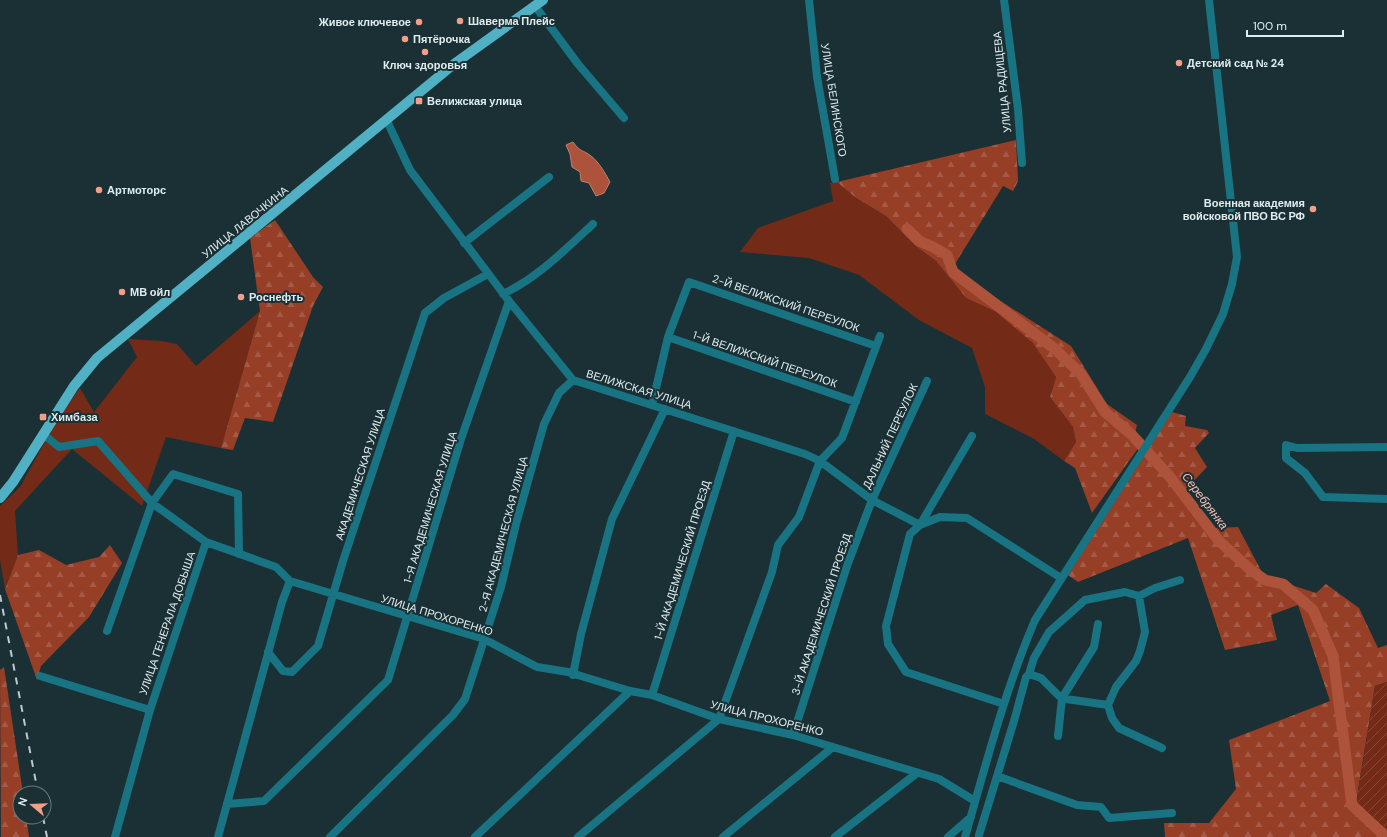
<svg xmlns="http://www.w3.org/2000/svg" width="1387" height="837" font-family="'DM Sans',sans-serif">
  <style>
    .grass { fill: #732a16 }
    .forest { fill: url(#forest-firs) }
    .garden { fill: url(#garden-furrows) }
    .water { fill: #ae533b; stroke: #bd8171 }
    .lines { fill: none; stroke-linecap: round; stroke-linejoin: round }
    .river { stroke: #ae533b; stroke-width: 11 }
    .minor { stroke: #187383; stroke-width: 8 }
    .major { stroke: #50b1c4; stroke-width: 10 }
    .rail { stroke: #bbcacd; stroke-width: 2; stroke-dasharray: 7 7; stroke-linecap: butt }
    .poi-dot { fill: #f49e87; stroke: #1a3034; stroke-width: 1.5 }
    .labels { text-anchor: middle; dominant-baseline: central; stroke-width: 4; stroke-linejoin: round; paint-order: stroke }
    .poi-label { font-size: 11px; font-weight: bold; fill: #dfecef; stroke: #1a3034; text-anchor: start }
    .street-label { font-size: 11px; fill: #dfecef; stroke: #1a3034 }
    .water-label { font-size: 12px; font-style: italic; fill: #f4c1b4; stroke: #1a3034 }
  </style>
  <defs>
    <pattern id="forest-firs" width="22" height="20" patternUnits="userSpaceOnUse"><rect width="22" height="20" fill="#963e26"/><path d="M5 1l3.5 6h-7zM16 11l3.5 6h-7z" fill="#a45a46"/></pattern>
    <pattern id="garden-furrows" width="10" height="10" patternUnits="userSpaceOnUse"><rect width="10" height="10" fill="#732a16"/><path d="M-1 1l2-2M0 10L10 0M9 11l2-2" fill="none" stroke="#864938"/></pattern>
  </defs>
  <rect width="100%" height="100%" fill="#1a3034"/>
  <path class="grass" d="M837,182L856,198L886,216L917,247L936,261L966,298L996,312L1033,342L1056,377L1050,397L1073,427L1076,442L1064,461L1034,439L985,414V387L972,348L919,320L859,275L809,258L740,252L758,228L833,201L830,183Z
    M260,311L221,448L166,437L142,506L72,449L15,511L18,555L5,589L0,560V506L20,487L57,420L80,388L94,412L137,357L128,339L162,341L177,344L196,366Z"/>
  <path class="forest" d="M1016,140L1018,181L1013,191L1003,186L955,264L963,277L1071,346L1107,404L1137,425L1135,433L1144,440L1092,513L1075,468L1064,461L1076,442L1073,427L1050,397L1056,377L1033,343L996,312L966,298L936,261L917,247L886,216L856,198L837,182Z
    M275,220L313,277L323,287L313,306L273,422L245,418L233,450L221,448L260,311L250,238Z
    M1172,412L1186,416L1185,426L1207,430L1209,433L1195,448L1207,467L1185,490L1214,528L1238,527L1264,576L1316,593L1326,584L1359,608L1378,648L1387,645V682L1375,686L1356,803L1387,829V837H1165L1164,823H1209L1236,789L1229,740L1330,701L1298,605L1271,615L1277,640L1225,650L1188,538L1078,582L1068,575Z
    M110,545L122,563L89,617L41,666L37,680L5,589L18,555L39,550L66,565L99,557Z
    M4,667L23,793H20V817H26L29,837H1L0,670Z"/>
  <path class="garden" d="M1387,682V829L1356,803L1375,686Z"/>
  <path class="water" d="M573,142C581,153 582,149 591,156C599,162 605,173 610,182L604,193L596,196L589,183L581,181L580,172L572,167L570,154L566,145Z"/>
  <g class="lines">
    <path class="river" d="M907,229L919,241L933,247L947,255L953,272L1055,349L1081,374L1105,412L1131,434L1170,477L1219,541L1252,571L1265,580L1283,584L1313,610L1333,656L1352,805L1386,837"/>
    <path class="minor" d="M809,0L817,77L835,179
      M1004,0L1018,109L1022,163
      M535,6L578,64L624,118
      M387,121L410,170L509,301L573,380L805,454L820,461L872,500L920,525L940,517L967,518L1061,578
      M464,243L549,177
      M503,294C537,278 566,249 593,224
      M668,337L856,402
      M652,405L668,337L689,282L876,346
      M43,434L59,447L98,441L152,503L206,542L276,567L290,581L484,639L537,667L568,672L630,691L652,695L719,719L793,735L939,779L975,801
      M972,436L920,525L910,534L886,626L888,644L906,672L1004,704
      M1387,447L1297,448L1286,445V458L1305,473L1323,497L1387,499
      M1139,596L1155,588L1180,580
      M107,631L152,503L173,474L238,494L239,554
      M268,652L283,671L292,672L318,646L343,561L425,313L444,298L488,274
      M1029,674L1034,658L1049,632L1085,600L1125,592L1139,596L1145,632L1140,651L1136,661L1116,687L1108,705
      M573,675L581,634L612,519L665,409
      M40,676L150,710
      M652,695L734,431
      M793,735L847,566L872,500L927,381
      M1058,736L1062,698L1094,647L1098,624
      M997,776L1077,805L1101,807L1109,818L1172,813
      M227,804L264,801L388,680L461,439L509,301
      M979,835L1014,721L1026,677L1029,674L1041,678L1059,696L1066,699L1108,705L1112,718L1119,728L1162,748
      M115,837L150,710L206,542
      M218,837L282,602L290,581
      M330,837L453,715L465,699L501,587L516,524L544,424L559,393L573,380
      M475,837L630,691
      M578,837L719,719L772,572L778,545L799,517L820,461L842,438L880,336
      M723,837L833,747
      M835,837L917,773
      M948,837L971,817
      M965,837C986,764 1005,690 1035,620L1190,377L1206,349L1223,314L1232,284L1237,257L1209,0"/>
    <path class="major" d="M0,498L13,482L74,386L97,358L454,64L543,0"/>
    <path class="rail" d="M0,595L38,793
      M43,817L47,837"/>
  </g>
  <g class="poi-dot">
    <circle cx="460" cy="21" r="4"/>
    <circle cx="419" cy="22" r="4"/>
    <circle cx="405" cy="39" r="4"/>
    <circle cx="425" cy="52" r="4"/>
    <circle cx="1179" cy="63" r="4"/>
    <rect x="415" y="97" width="8" height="8" rx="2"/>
    <circle cx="99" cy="190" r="4"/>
    <circle cx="1313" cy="209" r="4"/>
    <circle cx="122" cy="292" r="4"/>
    <circle cx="241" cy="297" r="4"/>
    <rect x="39" y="413" width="8" height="8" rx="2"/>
  </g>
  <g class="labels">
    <g class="poi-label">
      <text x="468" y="21">Шаверма Плейс</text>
      <text x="411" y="22" text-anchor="end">Живое ключевое</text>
      <text x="413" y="39">Пятёрочка</text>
      <text x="1187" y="63">Детский сад № 24</text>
      <text x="425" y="65" text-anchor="middle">Ключ здоровья</text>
      <text x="427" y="101">Велижская улица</text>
      <text x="107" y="190">Артмоторс</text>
      <text x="1305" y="203" text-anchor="end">Военная академия<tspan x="1305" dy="13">войсковой ПВО ВС РФ</tspan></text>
      <text x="130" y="292">МВ ойл</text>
      <text x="249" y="297">Роснефть</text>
      <text x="51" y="417">Химбаза</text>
    </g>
    <g class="street-label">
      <text transform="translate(1002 82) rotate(-96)">УЛИЦА РАДИЩЕВА</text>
      <text transform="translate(834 100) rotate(81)">УЛИЦА БЕЛИНСКОГО</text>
      <text transform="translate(245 222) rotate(-39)">УЛИЦА ЛАВОЧКИНА</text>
      <text transform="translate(786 303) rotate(19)">2-Й ВЕЛИЖСКИЙ ПЕРЕУЛОК</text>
      <text transform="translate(765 359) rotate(19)">1-Й ВЕЛИЖСКИЙ ПЕРЕУЛОК</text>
      <text transform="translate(639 389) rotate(17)">ВЕЛИЖСКАЯ УЛИЦА</text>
      <text transform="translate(890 436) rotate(-65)">ДАЛЬНИЙ ПЕРЕУЛОК</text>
      <text transform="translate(360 474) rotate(-72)">АКАДЕМИЧЕСКАЯ УЛИЦА</text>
      <text transform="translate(430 507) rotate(-73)">1-Я АКАДЕМИЧЕСКАЯ УЛИЦА</text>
      <text transform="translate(503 534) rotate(-75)">2-Я АКАДЕМИЧЕСКАЯ УЛИЦА</text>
      <text transform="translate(682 560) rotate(-73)">1-Й АКАДЕМИЧЕСКИЙ ПРОЕЗД</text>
      <text transform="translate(821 614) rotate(-72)">3-Й АКАДЕМИЧЕСКИЙ ПРОЕЗД</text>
      <text transform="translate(437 615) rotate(17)">УЛИЦА ПРОХОРЕНКО</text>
      <text transform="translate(167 623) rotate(-71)">УЛИЦА ГЕНЕРАЛА ДОБЫША</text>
      <text transform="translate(767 718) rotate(14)">УЛИЦА ПРОХОРЕНКО</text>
    </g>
    <g class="water-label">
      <text transform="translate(1205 501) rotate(53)">Серебрянка</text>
    </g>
  </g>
  <g transform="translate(32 805) rotate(289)"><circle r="19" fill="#1a3034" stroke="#697b7f"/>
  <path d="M0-3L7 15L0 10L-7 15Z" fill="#f49e87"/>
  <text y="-6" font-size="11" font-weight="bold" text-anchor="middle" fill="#dfecef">N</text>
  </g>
  <path d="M1247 30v6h96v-6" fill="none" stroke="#dfecef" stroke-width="2"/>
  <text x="1253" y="30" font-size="12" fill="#dfecef" stroke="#1a3034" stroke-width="3" paint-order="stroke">100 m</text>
</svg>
